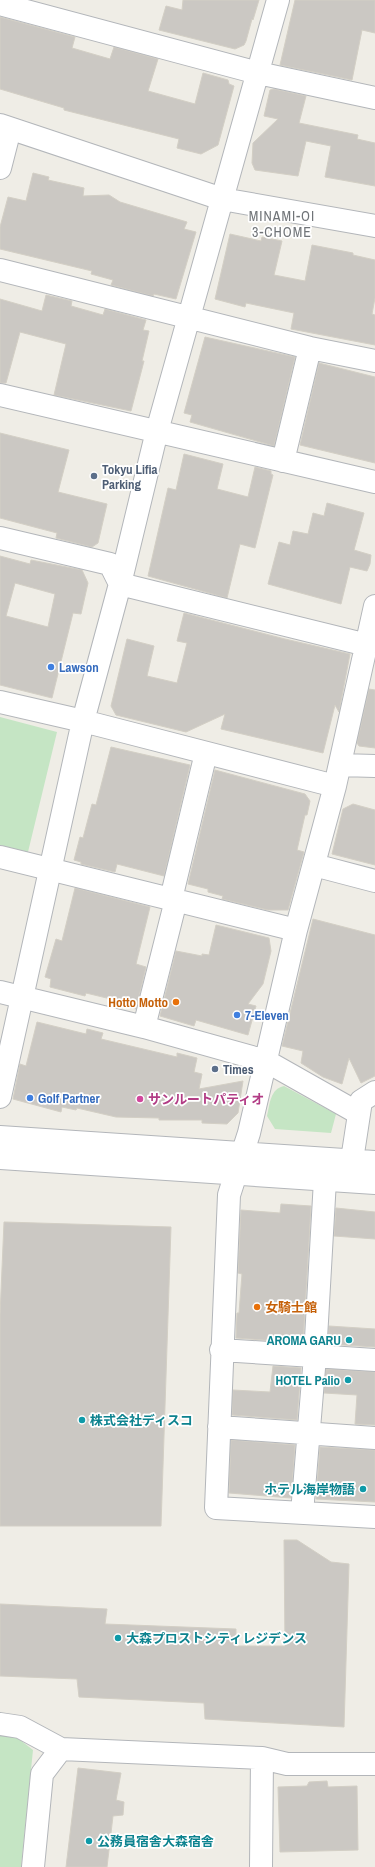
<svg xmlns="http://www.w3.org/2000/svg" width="375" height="1867" font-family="'Archivo Narrow','Noto Sans JP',sans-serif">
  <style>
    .green { fill: #c5e5c4 }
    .building { fill: #cbc8c3; stroke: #d3cfc5; fill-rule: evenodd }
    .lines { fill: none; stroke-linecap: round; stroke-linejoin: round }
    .minor-casing { stroke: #b3b6ba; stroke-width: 24 }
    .minor { stroke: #fff; stroke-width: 22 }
    .service-dot { fill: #5c6f8a; stroke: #fff; stroke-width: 1.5 }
    .shop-dot { fill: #3f7fe0; stroke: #fff; stroke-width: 1.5 }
    .food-dot { fill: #e8710a; stroke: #fff; stroke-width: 1.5 }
    .hotel-dot { fill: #d1479c; stroke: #fff; stroke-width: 1.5 }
    .culture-dot { fill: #0f9aa8; stroke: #fff; stroke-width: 1.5 }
    .labels { text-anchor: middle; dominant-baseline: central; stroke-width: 3.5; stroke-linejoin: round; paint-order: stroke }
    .service-label { font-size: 13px; font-weight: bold; fill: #4e5e75; stroke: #fff; text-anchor: start }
    .shop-label { font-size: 13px; font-weight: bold; fill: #366cbe; stroke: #fff; text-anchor: start }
    .food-label { font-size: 13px; font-weight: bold; fill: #c56008; stroke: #fff; text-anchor: end }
    .hotel-label { font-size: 13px; font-weight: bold; fill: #b23c85; stroke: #fff; text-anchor: start }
    .culture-label { font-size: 13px; font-weight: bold; fill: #0d838f; stroke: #fff; text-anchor: end }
    .neighbourhood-label { font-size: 14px; letter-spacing: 1px; fill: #6f7377; stroke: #fff }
  </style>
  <rect width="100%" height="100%" fill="#efede6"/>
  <path class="green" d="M0,717L57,732L28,852L0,845Z
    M284,1086L336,1114L331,1133L275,1129L267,1116C270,1104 270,1089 284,1086Z
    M0,1734L15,1736L33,1750L21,1867H0Z"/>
  <path class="building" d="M183,0H259L253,20L252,19L246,41L244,45L235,49L159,30L166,6L182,10Z
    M295,0H375V33L362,30L352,80L280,65Z
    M0,17L75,37L72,48L110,59L114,47L158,59L148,91L195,104L203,73L228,80L229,84L234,86L218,145L201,154L177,148L179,139L64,110V108L0,89Z
    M274,89L306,96L299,123L358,135L357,139L375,143V186L325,177L331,146L306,141L298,176L255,170L252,163L253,143L278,119L264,116L270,90Z
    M33,173L49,177L48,180L84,188L83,196L109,195L120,202L187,222L184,229L196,232L176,299L154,294L153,296L111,285L113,280L91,274L92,271L0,249V227L8,197L26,201Z
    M230,234L261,241L262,237L282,241L274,275L305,281L312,245L353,253V255L375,260V298L372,314L375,315V345L291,329L294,313L246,303L245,307L215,299Z
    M46,295L72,301L71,306L103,315L105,309L146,320L143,330L149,331L142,361H144L131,411L54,395L66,344L20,332L6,383H0V299L42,311Z
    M205,337L295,357L274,446L190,422L192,415L184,413Z
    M319,363L375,377V463L300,445Z
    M0,433L69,450L58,492L107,504L98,543L92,547L56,538L57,533L0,518Z
    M184,454L223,464L217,489L248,497L255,467L271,471V474L273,475L255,548L240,544L227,598L148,576L168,488L176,490Z
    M327,503L364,513L354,550L371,555L370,564L367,571L350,567L341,604L268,584L279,542L290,545L293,531L308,534L313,513L324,516Z
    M0,556L30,564L31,560L82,570L88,583L81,614L73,613L52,698L0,685ZM15,583L55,594L48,627L6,616Z
    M184,613L285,639L350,654L339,712L335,705L323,753L221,729L225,714L186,732L116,715L111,706L127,639L154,646L147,676L177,683L187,643L177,641Z
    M369,689L375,690V748L359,746L357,743Z
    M111,747L190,765L164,876L117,864L115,872L81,864V862L74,860L80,837L83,838L92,804L96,805Z
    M215,770L305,794L310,801L307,815H305L297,850L304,852L288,910H268L222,899L223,896L208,892V889L188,884Z
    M353,804L375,810V865L332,854L343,809Z
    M75,888L150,907L136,964L146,967L136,1009L118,1004L119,1001L86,993L85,996L50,987L51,979L45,977L56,939L62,941Z
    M313,919L375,935V1076L361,1083L349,1058L342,1084L323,1077L301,1063L303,1051L282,1046Z
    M216,925L269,938L271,951L263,984L248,1004L256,1006L248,1035L196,1020L194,1026L160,1016L176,951L202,956V954L209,955Z
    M37,1022L86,1034L87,1029L103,1033L101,1039L177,1057V1053L197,1058L194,1072L202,1074L199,1089L243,1081L238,1113L227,1124L202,1123V1120H159V1118L116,1117L77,1108L76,1110L62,1107L61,1112L13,1099L20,1064L26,1066Z
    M281,1204L311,1206L303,1343L236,1338L237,1313H239L242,1274L238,1273L241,1210L280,1213Z
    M336,1208L375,1212V1239L334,1236Z
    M4,1222L171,1227L161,1526H0V1315Z
    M329,1326L375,1329V1347L328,1344Z
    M273,1366L301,1368L297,1420L232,1415L233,1390L270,1392Z
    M326,1369L375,1372V1425L355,1424L357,1395L324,1393Z
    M231,1440L295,1445L291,1498L229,1493Z
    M320,1447L375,1450V1502L316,1499Z
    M284,1540H297L331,1562L349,1564L344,1727L205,1719L204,1703L79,1697L77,1679L0,1676V1604L107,1609L105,1624L236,1629V1646H285Z
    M78,1768L121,1773L116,1800L124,1802L123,1815L113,1816L107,1867H66Z
    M327,1781L328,1787L357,1786L358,1850L280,1852L278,1787L307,1786L309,1782Z"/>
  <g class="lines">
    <g class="minor-casing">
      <path id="minor" d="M0,4L258,73L375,98
        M0,125L222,199L375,226
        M0,168L10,129
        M0,270L310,348L375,361
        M0,395L375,482
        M283,461L310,348
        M0,538L110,564L120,584L367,645
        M375,606L335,786L296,930L249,1133L229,1195L216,1508L375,1517
        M0,702L83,721L335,786
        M340,765L375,766
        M0,857L296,930
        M314,865L375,881
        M0,992L144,1027L266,1061L358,1113
        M144,1027L174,908L171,899L206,753
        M0,1097L83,721L120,584L157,431L278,0
        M0,1137L375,1162
        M0,1158L375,1183
        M352,1160L361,1101L375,1092
        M221,1350L375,1360
        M219,1427L375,1438
        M302,1513L315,1356L325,1180
        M0,1724L20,1727L61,1749L262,1758L287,1764H375
        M33,1867L42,1774L61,1749
        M261,1867L262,1758"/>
    </g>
    <use href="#minor" class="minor"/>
  </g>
  <g class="service-dot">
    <circle cx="94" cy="476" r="4"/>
    <circle cx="215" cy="1069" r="4"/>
  </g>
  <g class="shop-dot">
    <circle cx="51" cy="667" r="4"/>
    <circle cx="237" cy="1015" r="4"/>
    <circle cx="30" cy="1098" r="4"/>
  </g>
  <g class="food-dot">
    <circle cx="176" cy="1002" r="4"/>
    <circle cx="257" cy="1307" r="4"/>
  </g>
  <circle class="hotel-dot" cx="140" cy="1099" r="4"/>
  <g class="culture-dot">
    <circle cx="349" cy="1340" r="4"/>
    <circle cx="348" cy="1380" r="4"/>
    <circle cx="82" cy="1420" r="4"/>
    <circle cx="363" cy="1489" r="4"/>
    <circle cx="118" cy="1638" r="4"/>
    <circle cx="89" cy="1841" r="4"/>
  </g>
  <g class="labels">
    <g class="service-label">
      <text x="102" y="469">Tokyu Lifia<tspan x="102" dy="15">Parking</tspan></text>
      <text x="223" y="1069">Times</text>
    </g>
    <g class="shop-label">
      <text x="59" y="667">Lawson</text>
      <text x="245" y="1015">7-Eleven</text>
      <text x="38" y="1098">Golf Partner</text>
    </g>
    <g class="food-label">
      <text x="168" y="1002">Hotto Motto</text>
      <text x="265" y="1307" text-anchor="start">女騎士館</text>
    </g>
    <g class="hotel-label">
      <text x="148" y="1099">サンルートパティオ</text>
    </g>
    <g class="culture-label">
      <text x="341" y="1340">AROMA GARU</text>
      <text x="340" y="1380">HOTEL Palio</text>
      <text x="90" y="1420" text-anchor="start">株式会社ディスコ</text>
      <text x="355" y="1489">ホテル海岸物語</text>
      <text x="126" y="1638" text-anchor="start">大森プロストシティレジデンス</text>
      <text x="97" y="1841" text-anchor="start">公務員宿舎大森宿舎</text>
    </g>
    <g class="neighbourhood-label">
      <text x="282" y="216">MINAMI-OI<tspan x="282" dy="16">3-CHOME</tspan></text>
    </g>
  </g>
</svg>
